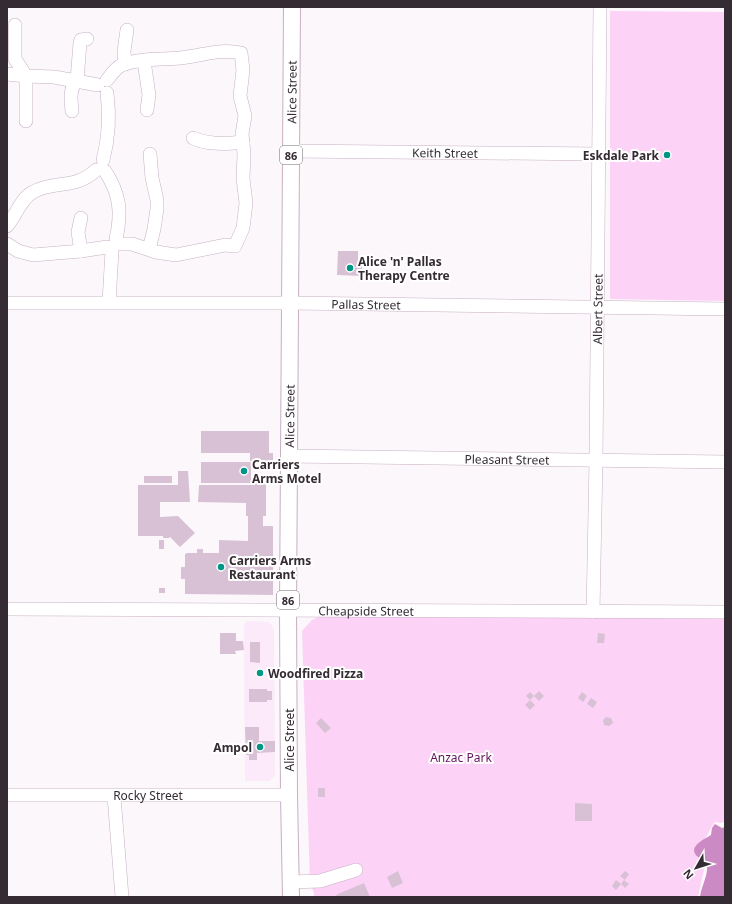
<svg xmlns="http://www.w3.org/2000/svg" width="732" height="904" font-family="'Noto Sans',sans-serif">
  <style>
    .built { fill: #fce9f9 }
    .green { fill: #fcd2f6 }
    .water { fill: #cc8ac4 }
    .building { fill: #d8c1d5 }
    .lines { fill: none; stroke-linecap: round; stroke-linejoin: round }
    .minor-casing { stroke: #c6b0c3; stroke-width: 14 }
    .major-casing { stroke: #c6b0c3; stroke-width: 18 }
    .minor { stroke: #fff; stroke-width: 13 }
    .major { stroke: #fff; stroke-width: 16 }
    .poi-dot { fill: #009584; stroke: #fff; stroke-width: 1.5 }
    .labels { text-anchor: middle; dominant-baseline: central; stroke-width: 4; stroke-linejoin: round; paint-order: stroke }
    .shield { fill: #fff; stroke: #716b70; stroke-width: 1 }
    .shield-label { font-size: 11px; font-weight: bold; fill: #342b33 }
    .street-label { font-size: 12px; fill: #342b33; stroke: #fff }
    .poi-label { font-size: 12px; font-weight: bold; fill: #342b33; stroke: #fff; text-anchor: start }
    .park-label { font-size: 12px; fill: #62135d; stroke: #fff }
  </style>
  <rect width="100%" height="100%" fill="#fcf7fb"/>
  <path class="built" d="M246,621L268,622L272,625L274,630L275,776L269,781H245L244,626Z"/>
  <path class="green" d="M610,11L725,12V301L610,299Z
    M320,616L725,618V821L721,823L715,822L712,826L697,855L705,865L698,897H314V893L310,883L302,631L312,620Z"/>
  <path class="water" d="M715,824L722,828L725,827V897H700C701,887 708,876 707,866C706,860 702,860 698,857C686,847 705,839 711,835L712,828Z"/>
  <path class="building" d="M338,251H358V261H362V276L337,275Z
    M201,431H269V453H273V464H254V461H250V453H201Z
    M201,462H251V483H201Z
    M178,471H188L190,502H160V517L178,516L195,533L180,547L170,537L169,538H163V536H138V485H178Z
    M144,476H172V483H144Z
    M255,482H266V516H263V526H273V595L185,594V579H181V567H185V554L187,553H197V549H203V553H219V540L248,541V516H246V503L198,502L199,485H255Z
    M159,540H164V549H159Z
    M159,588H165V593H159Z
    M220,633H236V641H243L244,650L235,651L236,654H220Z
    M598,633L605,634L604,643H597Z
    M250,642H260V663L250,662Z
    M249,689H267V691H272V700H267V702H249Z
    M539,691L544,696L539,701L534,696Z
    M530,692L534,696L530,700L526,696Z
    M582,692L587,696L583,702L578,698Z
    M591,698L597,702L593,708L587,704Z
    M530,700L535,705L530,710L525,705Z
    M606,717L611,718L613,723L609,726L604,725L603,720Z
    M321,718L331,728L325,733L316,723Z
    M245,727H259V741H275V752L257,753V760H249V755H246Z
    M318,788H325V797H318Z
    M575,803L592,804V821H575Z
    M398,871L403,883L392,888L387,877Z
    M625,871L629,874L625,880L620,876Z
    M616,880L621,884L616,890L612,886Z
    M624,880L629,884L625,888L621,884Z
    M364,883L370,897H334L338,894Z"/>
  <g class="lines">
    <g class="minor-casing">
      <g id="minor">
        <path d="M15,25V59L26,76V121"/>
        <path d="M144,61L149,95L147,110"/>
        <path d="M125,64L124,51L127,30"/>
        <path d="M7,74L26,76L54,77L98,85"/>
        <path d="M107,80C111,75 115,68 122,65C140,58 161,60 180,58C202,56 220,48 241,53L243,70L240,96L245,116L242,134L244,154L243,178L246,203L243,228L235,246L225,245L176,255L156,252L132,244H120"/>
        <path d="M72,111C71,100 69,89 77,80L80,43L81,40L87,39"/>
        <path d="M193,138C208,145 226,144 243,142"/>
        <path id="s1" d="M291,151L598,154"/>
        <path d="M103,160C109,137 110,116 107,93"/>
        <path d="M105,171C120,194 122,212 116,239"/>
        <path d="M81,218L78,232L81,251"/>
        <path d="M7,226C16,216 20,199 33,192C54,180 75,190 96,170"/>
        <path d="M7,244L18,251L33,255L81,251L107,247"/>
        <path d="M149,249L154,229L157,209V200L152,178L150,154"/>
        <path d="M109,302L112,251"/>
        <path id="s2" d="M7,303H290L725,309"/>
        <path id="s3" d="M288,456L725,462"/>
        <path id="s4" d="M7,609L725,612"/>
        <path id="s5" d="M593,612L596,461L600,7"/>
        <path id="s6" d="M7,795H289"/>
        <path d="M114,796L122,897"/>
        <path d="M291,882L320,881L356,870"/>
      </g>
    </g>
    <g class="major-casing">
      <g id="major">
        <path id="s7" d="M291,897L289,795L288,609L292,7"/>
      </g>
    </g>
    <use href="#minor" class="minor"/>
    <use href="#major" class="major"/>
  </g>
  <g class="poi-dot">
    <circle cx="667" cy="155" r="4"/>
    <circle cx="350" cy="268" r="4"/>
    <circle cx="244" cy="471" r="4"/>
    <circle cx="221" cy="567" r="4"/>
    <circle cx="260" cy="673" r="4"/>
    <circle cx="260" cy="747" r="4"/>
  </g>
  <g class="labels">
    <g class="shield">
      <rect x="280" y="146" width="22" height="18" rx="3"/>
      <rect x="277" y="591" width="22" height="18" rx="3"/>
    </g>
    <g class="shield-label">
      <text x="291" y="155">86</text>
      <text x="288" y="600">86</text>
    </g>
    <g class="street-label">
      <text stroke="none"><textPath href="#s7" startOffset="805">Alice Street</textPath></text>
      <text stroke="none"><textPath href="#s1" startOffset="154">Keith Street</textPath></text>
      <text stroke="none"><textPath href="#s2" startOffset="359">Pallas Street</textPath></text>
      <text stroke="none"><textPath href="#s5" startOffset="303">Albert Street</textPath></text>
      <text stroke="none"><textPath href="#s7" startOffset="481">Alice Street</textPath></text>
      <text stroke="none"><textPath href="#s3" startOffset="219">Pleasant Street</textPath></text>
      <text stroke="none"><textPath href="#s4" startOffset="359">Cheapside Street</textPath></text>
      <text transform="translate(289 740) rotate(-90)">Alice Street</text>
      <text stroke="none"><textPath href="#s6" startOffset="141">Rocky Street</textPath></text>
    </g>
    <g class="poi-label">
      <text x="659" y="155" text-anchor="end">Eskdale Park</text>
      <text x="358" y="261">Alice 'n' Pallas<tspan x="358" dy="14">Therapy Centre</tspan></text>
      <text x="252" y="464">Carriers<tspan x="252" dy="14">Arms Motel</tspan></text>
      <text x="229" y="560">Carriers Arms<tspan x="229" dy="14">Restaurant</tspan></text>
      <text x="268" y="673">Woodfired Pizza</text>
      <text x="252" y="747" text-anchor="end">Ampol</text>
    </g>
    <g class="park-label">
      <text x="461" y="757">Anzac Park</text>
    </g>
  </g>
  <rect width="732" height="904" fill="none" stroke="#342b33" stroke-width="16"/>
  <g transform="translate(696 868) rotate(231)" stroke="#ffffff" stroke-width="3" paint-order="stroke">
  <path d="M0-3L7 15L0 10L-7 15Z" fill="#342b33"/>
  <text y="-6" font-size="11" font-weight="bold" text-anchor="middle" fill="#342b33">N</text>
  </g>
</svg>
